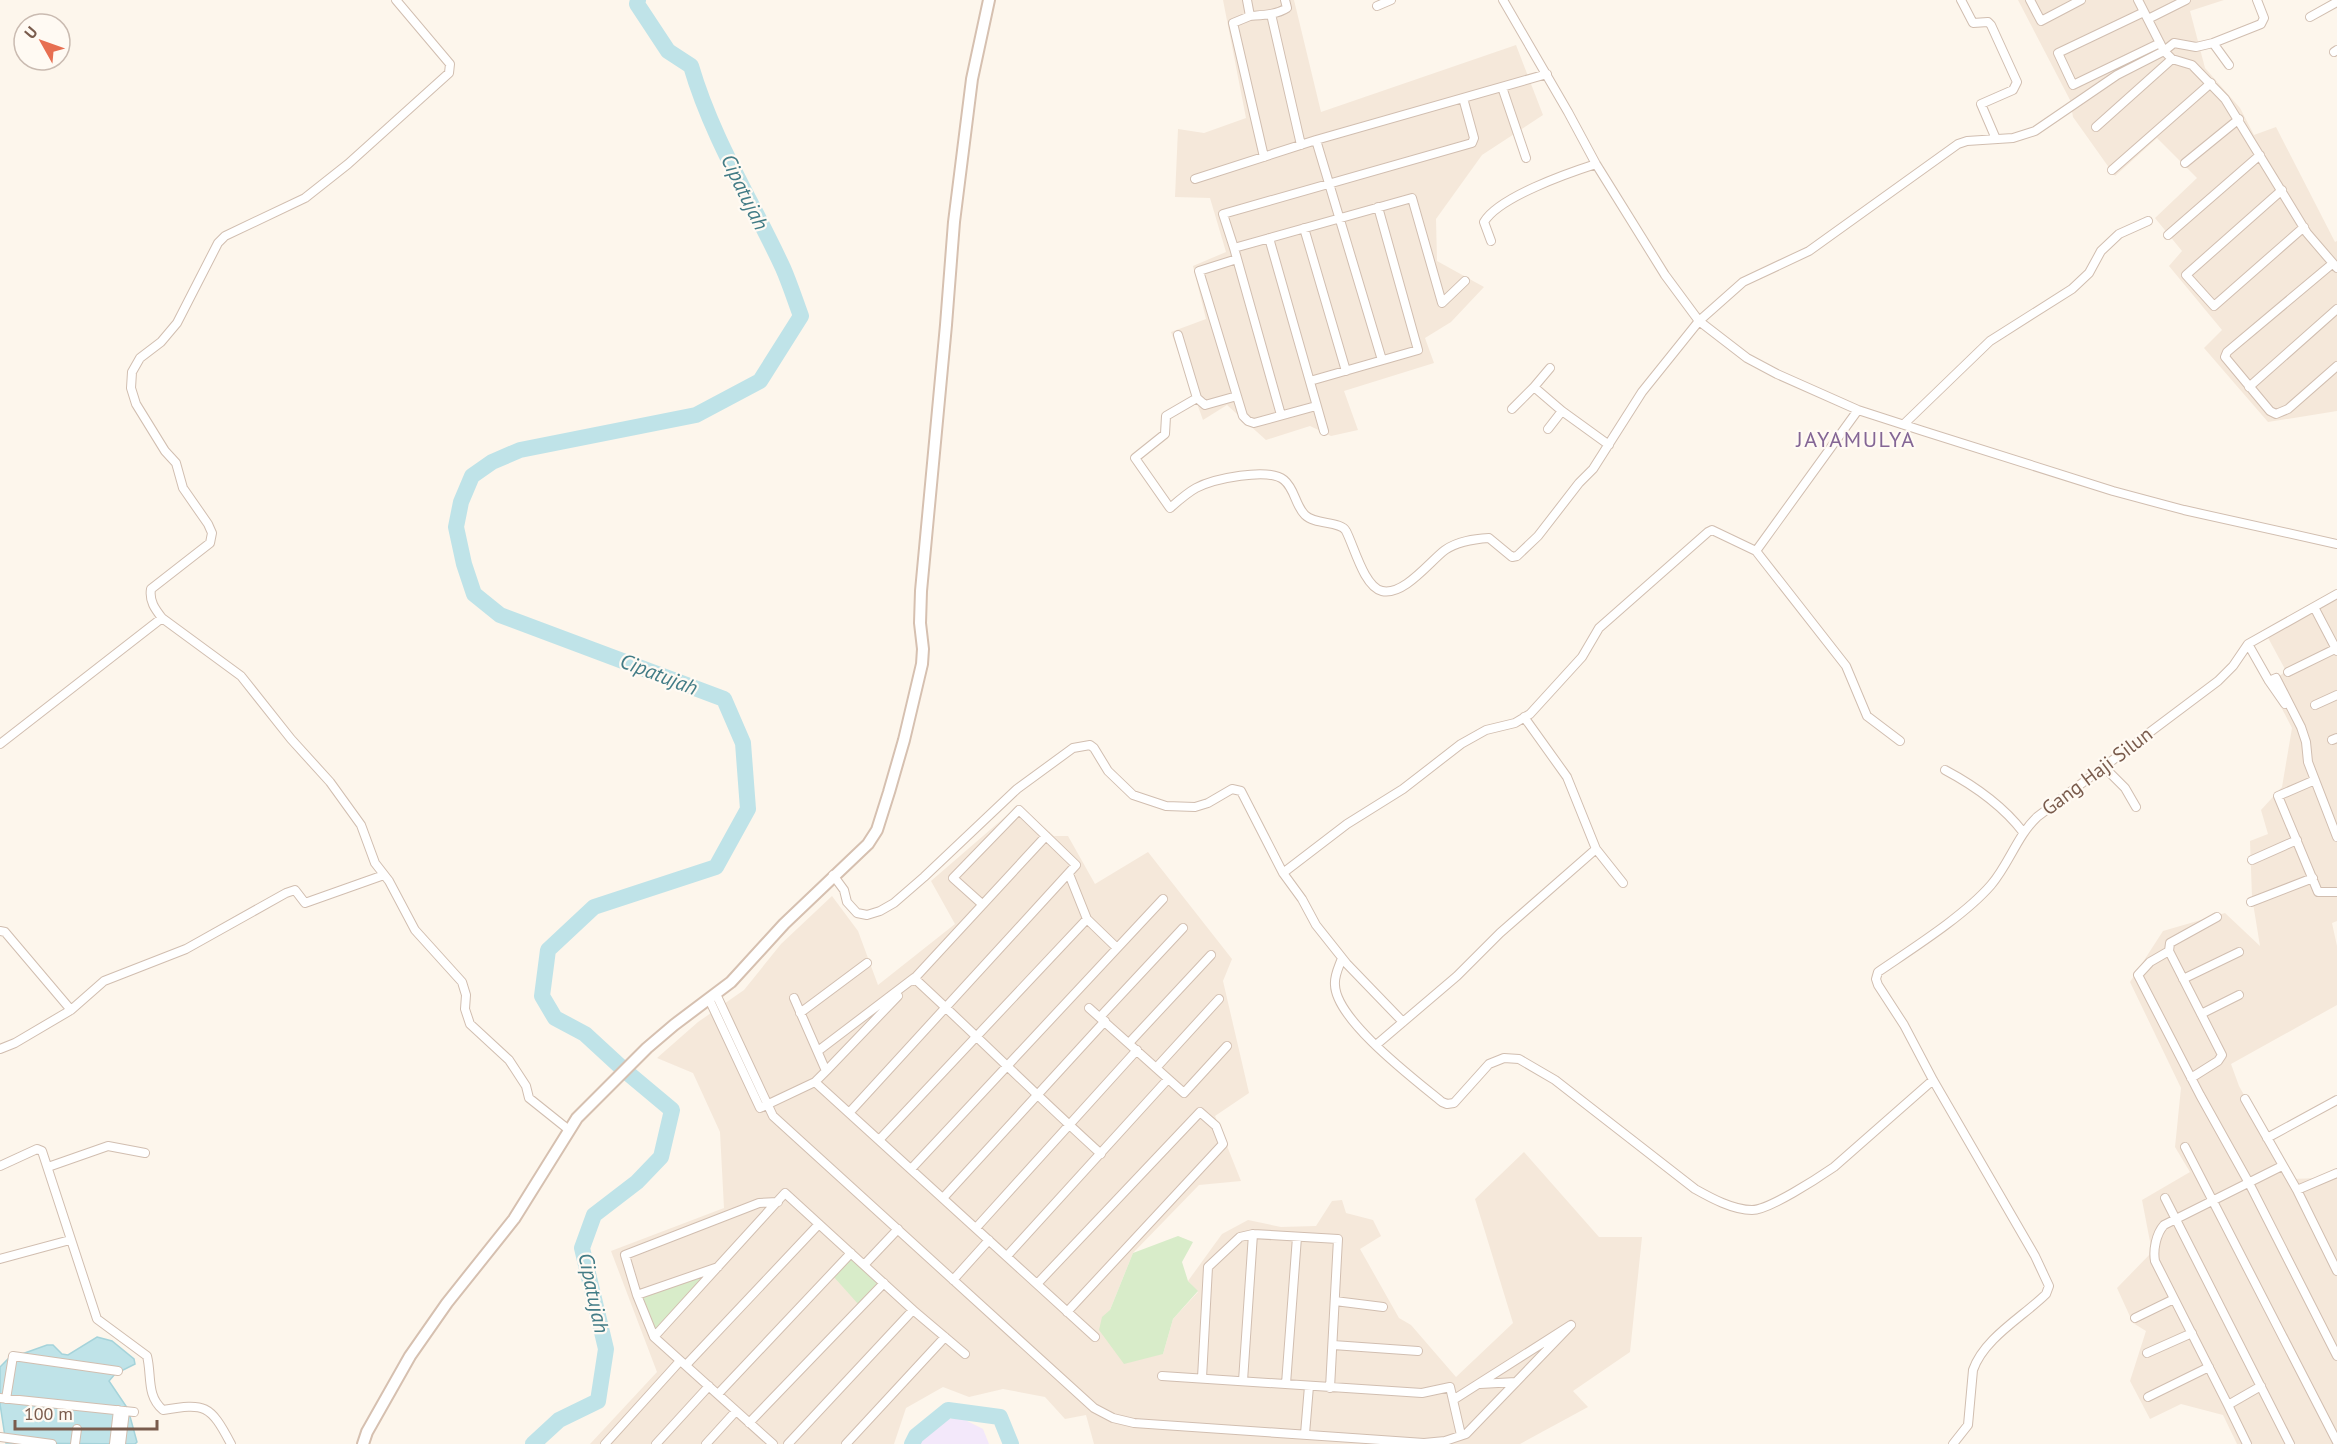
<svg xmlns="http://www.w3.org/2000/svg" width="2337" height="1444" font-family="'PT Sans',sans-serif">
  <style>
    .residential { fill: #f5e8da }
    .education { fill: #f3e8fa }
    .green { fill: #d8ecc9 }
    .water { fill: #bfe3e8; stroke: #a5d3da; stroke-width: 1.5 }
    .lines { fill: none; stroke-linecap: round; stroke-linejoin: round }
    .river { stroke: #bfe3e8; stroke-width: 16 }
    .street-casing { stroke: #d1beb0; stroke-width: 10 }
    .secondary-casing { stroke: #d6c0b0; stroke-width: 14 }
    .street { stroke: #fff; stroke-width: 8 }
    .secondary { stroke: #fff; stroke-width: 10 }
    .labels { text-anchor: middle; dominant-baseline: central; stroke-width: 4.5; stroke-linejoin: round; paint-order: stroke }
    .street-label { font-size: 20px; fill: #7a5c4d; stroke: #fffaf3 }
    .water-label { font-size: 21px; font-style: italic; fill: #437c86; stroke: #fffaf3 }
    .quarter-label { font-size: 22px; letter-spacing: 1.5px; fill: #846695; stroke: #fffaf3 }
  </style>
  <rect width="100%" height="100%" fill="#fdf6ec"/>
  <path class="residential" d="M1223,0H1294L1321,112L1516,45L1543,115L1482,155L1436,219L1437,261L1484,287L1451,322L1425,338L1434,363L1344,391L1358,430L1331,436L1310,426L1266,440L1227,405L1203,420L1171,332L1206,319L1193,266L1226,252L1210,198L1175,197L1178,129L1204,133L1246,118Z
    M2018,0H2224L2190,11L2205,68L2240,108L2254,135L2276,127L2335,242L2337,241V411L2268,422L2204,348L2222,330L2169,266L2182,251L2155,218L2197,178L2157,138L2115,176L2073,117L2070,100Z
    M2337,595V921L2332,923L2337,946V1005L2231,1064L2239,1086L2291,1179L2321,1178L2337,1170V1444H2237L2223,1415L2181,1404L2150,1419L2130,1381L2146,1331L2133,1323L2117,1288L2152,1252L2142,1200L2190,1172L2175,1147L2181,1088L2130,982L2163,931L2225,913L2260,946L2252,897L2250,841L2268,834L2261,810L2282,787L2292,728L2269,684L2286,671L2266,634Z
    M1019,805L1054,836H1068L1095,884L1148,852L1232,959L1223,981L1249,1093L1215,1116L1241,1181L1199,1185L1133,1253L1110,1310L1163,1354L1173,1319L1198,1292L1188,1281L1222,1234L1248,1220L1281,1227L1316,1226L1332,1201L1342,1200L1346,1213L1373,1220L1381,1236L1360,1249L1399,1318L1411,1325L1456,1377L1513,1323L1475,1199L1524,1152L1599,1237H1642L1630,1352L1573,1391L1588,1407L1520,1444H1094L1086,1415L1065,1419L1045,1397L1003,1389L969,1397L943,1387L906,1408L894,1444H590L657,1372L611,1251L724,1208L720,1132L693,1073L657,1058L698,1022L744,990L781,944L832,896L858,931L878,985L955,924L931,881Z"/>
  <path class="education" d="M959,1417L983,1429L989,1444H916L921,1431L934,1422Z"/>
  <path class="green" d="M1178,1236L1193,1242L1182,1262L1188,1281L1198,1291L1173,1319L1163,1354L1124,1364L1099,1330L1102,1317L1110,1310L1133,1253Z
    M851,1256L879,1284L859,1305L833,1276Z
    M713,1270L655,1334L640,1296Z"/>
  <path class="water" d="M97,1337L112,1341L134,1359L135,1364L115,1374L109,1381L128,1409L137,1442L135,1444L6,1443L0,1404V1367L8,1359L47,1345H53L62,1354L68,1355Z"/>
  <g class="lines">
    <path class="river" d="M533,1444L559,1420L598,1401L606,1349L582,1248L594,1215L637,1182L661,1157L672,1110L623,1069L585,1034L555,1018L542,996L548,950L594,907L716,867L748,809L743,743L724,699L500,615L474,594L464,564L456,527L461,502L472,476L492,462L520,450L696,415L760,381L801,316C795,300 790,284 783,268C752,201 712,138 691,66L668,51L637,4L638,0
      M912,1444L916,1436L948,1410L1000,1417L1011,1444"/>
    <g class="street-casing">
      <path id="street" d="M1247,0L1250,16L1233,23L1264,157
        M1503,0L1568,112L1596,164L1665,275L1699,321L1747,358L1777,374L1858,410L1923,431L2113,491L2184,510L2337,544
        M1961,0L1973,23L1988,22L1991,25L2017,82L2013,90L1981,104L1996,139
        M2030,0L2041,21L2081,0
        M2138,0L2164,51L2172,59L2192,65L2225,99L2307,233L2337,268
        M1377,6L1391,0
        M2144,12L2058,53L2073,85L2160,43
        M1271,14L1301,145
        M1250,16C1262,15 1276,15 1287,8L1285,0
        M2310,17L2337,2
        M2148,19L2186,0
        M2334,52L2337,50
        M2229,65L2213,43L2261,24L2264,18L2257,0
        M1502,87L1526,158
        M2096,127L2172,59
        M1316,140L1382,360
        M2185,163L2239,119
        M2112,170L2211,83
        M1195,179L1316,140L1547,74
        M2282,190L2186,275L2214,306L2304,227
        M1304,228L1346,371
        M2168,235L2260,155
        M1269,238L1324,431
        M1491,241L1484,222C1499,197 1568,173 1596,164
        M1234,248L1223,214L1472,143L1474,138L1463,98
        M1237,259L1199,271L1243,416L1248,421L1254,423L1316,406
        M2332,264L2227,352L2225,357L2270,411L2276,414L2288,409L2337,366
        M1178,335L1197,398L1205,405L1237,396
        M1310,381L1418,350L1378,207
        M1534,387L1550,368
        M2249,387L2337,309
        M1197,398L1166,416L1165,434L1135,458L1170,508C1178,501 1187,493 1196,488C1213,479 1268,467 1284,480C1295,489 1295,505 1305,515C1315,525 1341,521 1346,531C1354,546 1364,587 1382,591C1404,596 1430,561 1445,550C1458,541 1474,539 1489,538L1512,557L1517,556L1538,536L1579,483L1593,469L1642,392L1699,321L1743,282L1809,251L1958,144L1967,141L2013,138L2035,131L2117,75L2164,51L2174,43L2196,47L2213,43
        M1512,409L1534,387L1562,411L1609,445
        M1281,415L1234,248L1412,198L1442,303L1465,281
        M1904,424L1990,341L2072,289L2089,273L2101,251L2119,234L2148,221
        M1548,429L1562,411
        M1756,551L1858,410
        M2314,607L2337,651
        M162,618L241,676L291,739L330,782L361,825L375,863L389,881L415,930L462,982L466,995L465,1009L470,1024L509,1060L526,1086L529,1098L569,1130
        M2248,644L2269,681L2285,704
        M2288,672L2337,648
        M2269,681L2276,678L2301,727L2306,742L2308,762L2337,837
        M2315,705L2337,695
        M1524,717L1567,777L1596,849L1623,883
        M2332,740L2337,738
        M0,744L162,618C155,609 149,601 151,589L210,543L212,533L208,524L183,488L176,463L165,451L136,404L131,388L132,372L140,358L161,342L177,323L218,243L225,236L305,198L348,164L449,73L450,64L396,0
        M2104,767L2125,788L2136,807
        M1945,770C1975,786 2003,806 2023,832
        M2315,780L2278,796L2318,892H2337
        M2252,860L2297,840
        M1283,873L1347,824L1403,789L1461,744L1486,730L1515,723L1530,714L1582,657L1599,628L1708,532L1712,530L1756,551L1846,666L1867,716L1900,741
        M1069,874L1087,919L1117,948
        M833,875L844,890L847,902L857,913L867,915L880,911L894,903L924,877L1017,789L1073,748L1090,745L1094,748L1108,771L1133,795L1166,806L1195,807L1208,803L1232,789L1241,791L1283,873L1302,899L1316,925L1347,964L1403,1022
        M2251,902L2313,878
        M2217,917L2170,943L2169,951L2150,962L2138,975L2200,1095L2249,1183L2337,1356
        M0,931L5,932L71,1010
        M2169,951L2222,1055L2218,1061L2191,1078
        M1342,958C1339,967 1334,975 1335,985C1336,1020 1414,1079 1442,1102L1447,1104L1454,1103L1489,1064L1504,1058L1519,1059L1555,1080L1695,1189C1711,1198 1733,1210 1752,1210C1769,1210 1818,1178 1834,1167L1933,1080
        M2183,979L2239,952
        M912,981L1046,836
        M716,994L773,1116L1094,1408L1113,1418L1134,1423L1424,1443L1445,1441L1466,1434L1571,1325L1453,1400
        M709,999L760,1108L815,1082L826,1071L794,998
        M1089,1008L1184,1093L1227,1046
        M800,1013L867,963
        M2201,1014L2239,995
        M1100,1017L1183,928
        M1129,1043L1211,955
        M1376,1045L1457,976L1500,933L1596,849
        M0,1049L15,1043L71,1010L104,981L186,949L286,893L295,890L305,903L384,875
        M818,1051L914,978C977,1036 1037,1096 1101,1154
        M1156,1068L1219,999
        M826,1071L898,996
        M815,1082L1095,1337
        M2245,1099L2297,1190L2337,1271
        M849,1113L1076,865L1019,810L953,878L982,904
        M2267,1138L2337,1100
        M879,1140L1087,919
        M2185,1147L2337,1442
        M0,1166L37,1149L42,1151L97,1319L147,1356C152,1375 146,1396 163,1410C205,1403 210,1404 231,1444
        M48,1167L108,1146L145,1153
        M911,1169L1163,899
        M2297,1190L2337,1173
        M943,1198L1105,1021
        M2165,1198L2290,1444
        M976,1228L1137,1050
        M1007,1256L1168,1079
        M0,1259L70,1240
        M864,1265L898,1229
        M953,1280L989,1240
        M1037,1284L1200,1112L1216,1126L1223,1144L1067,1312
        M637,1295L718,1267
        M1335,1301L1383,1307
        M2135,1318L2174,1299
        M654,1337L785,1193L913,1310L965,1354
        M1333,1345L1418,1351
        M2147,1353L2192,1333
        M686,1365L819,1224
        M1162,1376L1422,1393L1450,1387L1461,1435
        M1202,1378L1208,1267L1240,1237L1253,1234L1338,1239L1330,1388
        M1243,1381L1253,1234
        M1286,1384L1297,1237
        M1480,1384L1516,1382
        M718,1394L851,1253
        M2148,1397L2209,1367
        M0,1398L134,1412
        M6,1399L13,1356L118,1371
        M2228,1405L2155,1261C2153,1250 2156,1234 2164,1225L2282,1166
        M749,1423L884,1283
        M1305,1434L1309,1386
        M0,1437L52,1444
        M75,1444L77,1429
        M114,1444L118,1410
        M121,1444L125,1411
        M605,1444L680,1361
        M656,1444L709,1386
        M706,1444L736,1411
        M773,1444L654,1337L637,1295L625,1255L759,1203L778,1202
        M788,1444L913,1310
        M846,1444L945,1337
        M1953,1444L1968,1425L1973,1370C1984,1338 2024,1316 2046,1294L2049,1286L2035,1256L1933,1080L1904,1025L1878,985L1876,979L1878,972C1913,948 1964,916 1991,885C2009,864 2017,836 2037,817L2218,681L2233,666L2248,644L2337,594
        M2247,1444L2228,1405L2261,1386"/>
    </g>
    <g class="secondary-casing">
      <path id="secondary" d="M363,1444L367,1432L410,1356L447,1303L514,1219L577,1118L647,1048L674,1025L731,982L784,924L868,844L877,830L889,792L904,740L922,664L923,649L920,623L921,591L946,325L954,222L972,79L989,0"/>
    </g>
    <use href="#street" class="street"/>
    <use href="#secondary" class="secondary"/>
  </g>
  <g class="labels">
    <g class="street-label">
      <text transform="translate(2097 771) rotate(-37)">Gang Haji Silun</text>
    </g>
    <g class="water-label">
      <text transform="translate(745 192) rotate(64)">Cipatujah</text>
      <text transform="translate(659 674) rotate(21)">Cipatujah</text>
      <text transform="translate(594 1293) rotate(78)">Cipatujah</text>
    </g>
    <g class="quarter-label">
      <text x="1856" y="439">JAYAMULYA</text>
    </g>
  </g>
  <g transform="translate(42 42) rotate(310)"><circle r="28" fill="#fffaf3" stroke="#cabbb1" stroke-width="1.5"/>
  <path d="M0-4.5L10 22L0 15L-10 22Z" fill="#e76f51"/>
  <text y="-9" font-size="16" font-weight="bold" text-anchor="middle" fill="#7a5c4d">U</text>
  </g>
  <path d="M15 1420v9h142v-9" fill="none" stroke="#7a5c4d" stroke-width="3"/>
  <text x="24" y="1420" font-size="18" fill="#7a5c4d" stroke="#fffaf3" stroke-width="4.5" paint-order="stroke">100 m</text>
</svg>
